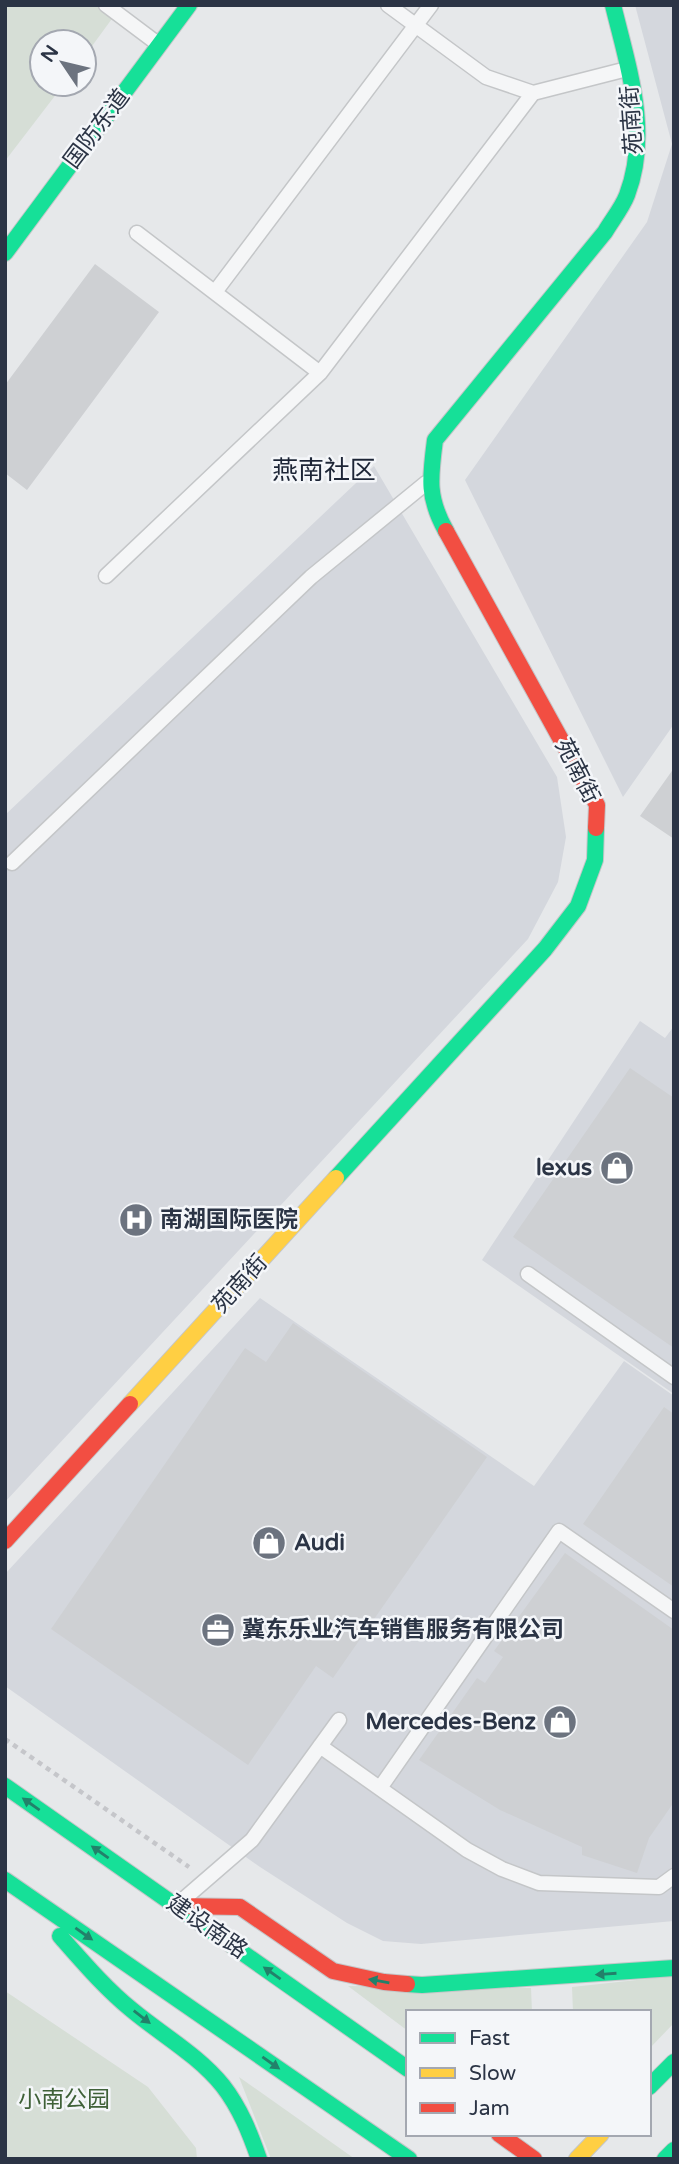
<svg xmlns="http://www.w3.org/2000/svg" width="679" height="2164" font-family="'Varela Round','Noto Sans SC',sans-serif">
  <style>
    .built { fill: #d4d7dd }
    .green { fill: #d6ded6 }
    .building { fill: #ced0d3 }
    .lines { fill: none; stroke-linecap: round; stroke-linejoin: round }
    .lane-casing { stroke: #c4c6c8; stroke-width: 17 }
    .fast-casing { stroke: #c4c6c8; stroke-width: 18 }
    .slow-casing { stroke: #c4c6c8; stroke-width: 18 }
    .jam-casing { stroke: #c4c6c8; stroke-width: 18 }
    .path { stroke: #c5c6ca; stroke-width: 4.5; stroke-dasharray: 5 5; stroke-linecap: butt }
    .lane { stroke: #f5f6f7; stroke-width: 14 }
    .fast { stroke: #16e098; stroke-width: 16 }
    .slow { stroke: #ffcf43; stroke-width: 16 }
    .jam { stroke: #f24e42; stroke-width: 16 }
    .oneway { fill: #22816a }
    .labels { text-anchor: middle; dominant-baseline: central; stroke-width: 5; stroke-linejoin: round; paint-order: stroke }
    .street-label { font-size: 23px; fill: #2b3445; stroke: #f4f6f9 }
    .poi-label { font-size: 23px; font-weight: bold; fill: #2b3445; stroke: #f4f6f9; text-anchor: start }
    .park-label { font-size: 23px; fill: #3f6138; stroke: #f4f6f9 }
    .quarter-label { font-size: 26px; fill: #1d2536; stroke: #f4f6f9 }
  </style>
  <rect width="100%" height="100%" fill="#e6e8ea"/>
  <path class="built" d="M635,5H674V724L623,797L465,480L647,222L672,144Z
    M374,466L557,777L566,837L558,882L528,939L5,1502V815Z
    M640,1021L665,1038L674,1026V1394L482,1260Z
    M260,1298L534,1486L624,1361L674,1396V1921L421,1944L383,1941L347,1923L260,1867L5,1686V1574Z"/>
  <path class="green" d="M5,5H122L84,57V42H42V84H64L5,161Z
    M674,1976V2023L649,2049V2012H573L572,1987Z
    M348,1986L531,1988L532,2012H408V2031Z
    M5,1991L148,2087L196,2148L197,2159H5Z
    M239,2077L355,2159H271Z"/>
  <path class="building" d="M95,264L159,312L27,490L5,473V385Z
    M674,768V839L640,816Z
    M630,1068L674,1098V1348L513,1237Z
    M293,1323L487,1457L333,1678L316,1666L248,1765L51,1629L245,1348L266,1362Z
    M664,1407L674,1414V1587L583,1524Z
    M565,1553L674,1630V1802L649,1838L637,1873L582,1855V1847L500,1810L419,1760L477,1678L485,1683L503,1657L494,1651Z"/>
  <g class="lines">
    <g class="lane-casing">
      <path id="lane" d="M106,5L158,44
        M388,5L486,77L533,93L627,69
        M137,233L320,373
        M215,292L431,5
        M106,576L320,373L533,93
        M12,863L311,577L426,483
        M528,1274L674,1377
        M320,1746L467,1850L502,1869L539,1883L659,1887L674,1876
        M380,1788L559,1531L674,1611
        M185,1898L252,1840L339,1720"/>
    </g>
    <g class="fast-casing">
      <path id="fast" d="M5,253L189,5
        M446,531C427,497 430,478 435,440L605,232C612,220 622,208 627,195C651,132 628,67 613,5
        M336,1178L545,949L578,906L595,860L596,828
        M5,1786L408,2069
        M5,1880L409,2159
        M60,1936C83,1962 105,1988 132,2010C162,2035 198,2055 223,2086C240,2108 250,2133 259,2159
        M407,1984L422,1985L674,1968
        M649,2087L674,2062
        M665,2159L674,2150"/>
    </g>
    <g class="slow-casing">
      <path id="slow" d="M130,1404L336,1178
        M577,2159L601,2134"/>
    </g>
    <g class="jam-casing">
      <path id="jam" d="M446,531L597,805L596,828
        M5,1541L130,1404
        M176,1906L240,1907L333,1971L384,1982L407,1984
        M499,2134L534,2159"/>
    </g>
    <path class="path" d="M5,1739L189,1867"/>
    <use href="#lane" class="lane"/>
    <use href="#fast" class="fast"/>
    <use href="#slow" class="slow"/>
    <use href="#jam" class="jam"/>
  </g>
  <defs><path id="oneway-solid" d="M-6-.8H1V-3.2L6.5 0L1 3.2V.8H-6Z" transform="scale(1.75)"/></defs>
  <g class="oneway">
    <use href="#oneway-solid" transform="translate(31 1804) rotate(-145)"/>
    <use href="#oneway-solid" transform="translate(100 1852) rotate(-145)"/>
    <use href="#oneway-solid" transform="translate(84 1934) rotate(35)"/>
    <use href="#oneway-solid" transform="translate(272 1973) rotate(-145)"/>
    <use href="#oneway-solid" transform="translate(606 1974) rotate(176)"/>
    <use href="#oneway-solid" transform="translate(379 1981) rotate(-170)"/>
    <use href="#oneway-solid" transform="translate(142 2017) rotate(38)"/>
    <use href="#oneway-solid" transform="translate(271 2063) rotate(35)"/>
  </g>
  <defs>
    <g id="shop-disc" transform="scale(1.75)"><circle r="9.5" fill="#6c737f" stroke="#f4f6f9"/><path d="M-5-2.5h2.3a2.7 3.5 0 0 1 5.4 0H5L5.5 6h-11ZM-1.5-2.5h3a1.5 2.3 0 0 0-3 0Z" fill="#fff"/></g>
    <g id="hospital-disc" transform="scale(1.75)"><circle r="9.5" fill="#6c737f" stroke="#f4f6f9"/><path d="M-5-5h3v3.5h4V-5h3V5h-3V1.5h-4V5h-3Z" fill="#fff"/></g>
    <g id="office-disc" transform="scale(1.75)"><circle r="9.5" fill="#6c737f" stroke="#f4f6f9"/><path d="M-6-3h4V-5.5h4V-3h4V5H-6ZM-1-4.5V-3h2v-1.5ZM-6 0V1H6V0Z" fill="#fff"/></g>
  </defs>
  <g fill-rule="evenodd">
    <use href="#shop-disc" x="617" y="1168"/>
    <use href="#hospital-disc" x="136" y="1220"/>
    <use href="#shop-disc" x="269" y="1543"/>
    <use href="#office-disc" x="218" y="1630"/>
    <use href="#shop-disc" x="560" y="1722"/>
  </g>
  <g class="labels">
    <g class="street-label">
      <text transform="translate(632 120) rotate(-94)">苑南街</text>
      <text transform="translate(97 129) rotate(-53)">国防东道</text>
      <text transform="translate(577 771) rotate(63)">苑南街</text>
      <text transform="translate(240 1284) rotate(-48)">苑南街</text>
      <text transform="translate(207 1927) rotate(35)">建设南路</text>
    </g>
    <g class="poi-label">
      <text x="592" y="1168" text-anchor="end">lexus</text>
      <text x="160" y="1220">南湖国际医院</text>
      <text x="294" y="1543">Audi</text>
      <text x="242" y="1630">冀东乐业汽车销售服务有限公司</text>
      <text x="536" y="1722" text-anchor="end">Mercedes-Benz</text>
    </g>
    <g class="park-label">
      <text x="64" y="2100">小南公园</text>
    </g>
    <g class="quarter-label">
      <text x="324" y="470">燕南社区</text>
    </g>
  </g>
  <rect width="679" height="2164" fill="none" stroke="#2b3445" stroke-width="14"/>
  <rect x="406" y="2010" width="245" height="126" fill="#f4f6f9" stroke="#a4a8b1" stroke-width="2"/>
  <rect x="420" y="2033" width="35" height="10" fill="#16e098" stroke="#a4a8b1" stroke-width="2"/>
  <text x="469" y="2045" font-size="21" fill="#2b3445">Fast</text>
  <rect x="420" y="2068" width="35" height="10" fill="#ffcf43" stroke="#a4a8b1" stroke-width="2"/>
  <text x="469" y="2080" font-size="21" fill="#2b3445">Slow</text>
  <rect x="420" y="2103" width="35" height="10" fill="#f24e42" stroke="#a4a8b1" stroke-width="2"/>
  <text x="469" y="2115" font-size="21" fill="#2b3445">Jam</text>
  <g transform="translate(63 63) rotate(305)"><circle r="33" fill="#f4f6f9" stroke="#a4a8b1" stroke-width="2"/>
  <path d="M0-5L12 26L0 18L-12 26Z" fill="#6c737f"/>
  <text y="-10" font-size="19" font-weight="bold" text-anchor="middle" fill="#2b3445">N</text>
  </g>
</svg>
